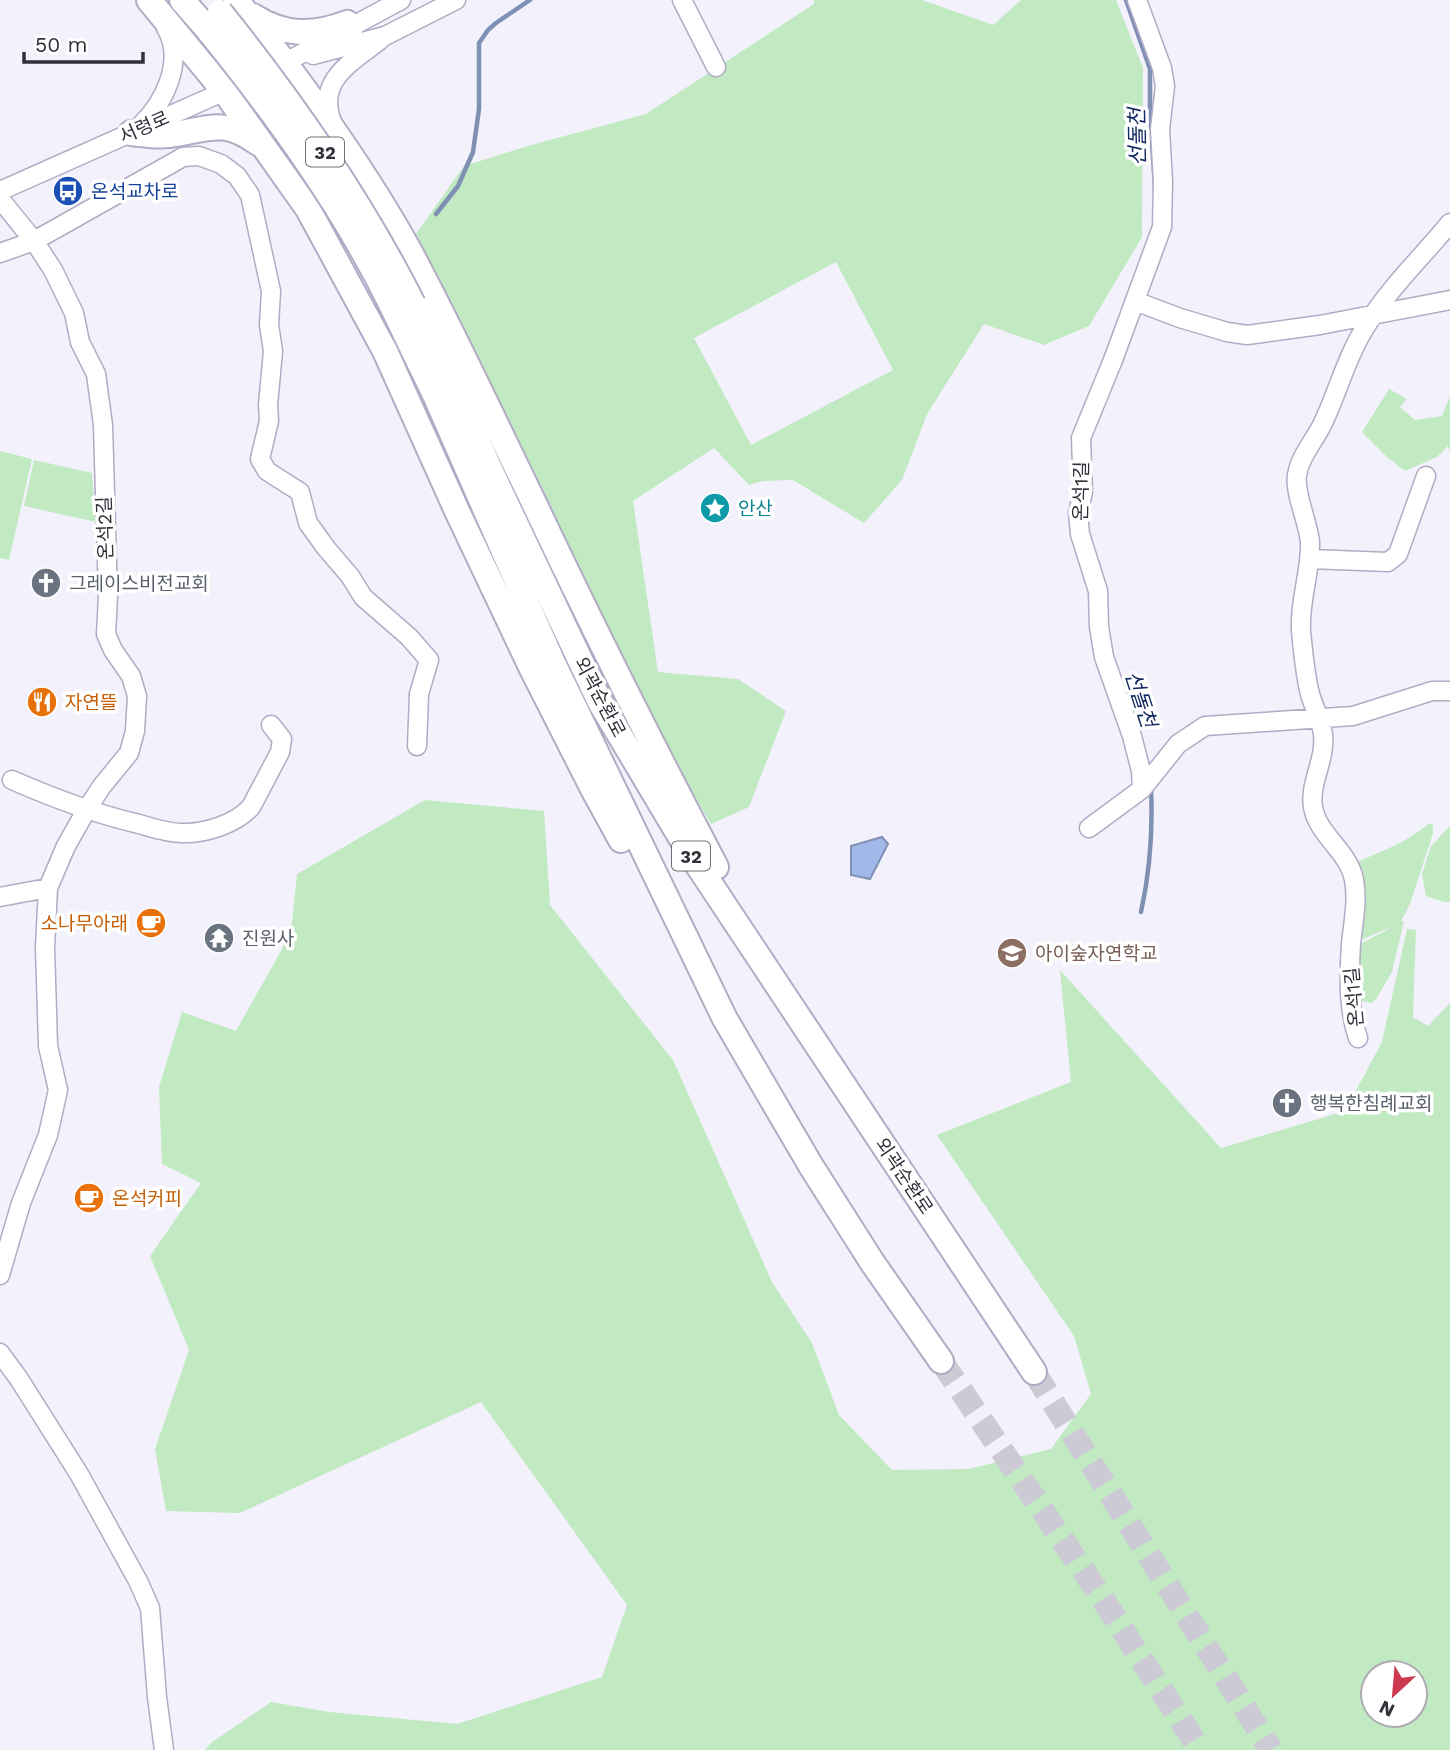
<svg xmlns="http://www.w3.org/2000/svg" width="1450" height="1750" font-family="'Work Sans','Noto Sans KR',sans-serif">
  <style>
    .green { fill: #c1eac2; fill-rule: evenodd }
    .water { fill: #a1b9e9; stroke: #8090b4; stroke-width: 2 }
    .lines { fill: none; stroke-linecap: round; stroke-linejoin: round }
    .stream { stroke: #8090b4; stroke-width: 4.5 }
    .highway-tunnel { stroke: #cccad5; stroke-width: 24; stroke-dasharray: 24 12; stroke-linecap: butt }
    .minor-casing { stroke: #b2abc5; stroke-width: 21 }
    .highway-casing { stroke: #b2abc5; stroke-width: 28 }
    .minor { stroke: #fff; stroke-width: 18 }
    .highway { stroke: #fff; stroke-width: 24 }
    .highway-bridge-casing { stroke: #b2abc5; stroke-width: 28; stroke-linecap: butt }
    .highway-bridge { stroke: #fff; stroke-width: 24 }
    .labels { text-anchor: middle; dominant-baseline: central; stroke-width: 7; stroke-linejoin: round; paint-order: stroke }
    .shield { fill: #fff; stroke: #706d74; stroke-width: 2 }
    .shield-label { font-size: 18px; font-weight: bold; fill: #322f39 }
    .street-label { font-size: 19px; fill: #322f39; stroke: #fff }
    .transit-label { font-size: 19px; fill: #164399; stroke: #fff; text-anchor: start }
    .culture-label { font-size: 19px; fill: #0d838f; stroke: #fff; text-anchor: start }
    .worship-label { font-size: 19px; fill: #5b616d; stroke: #fff; text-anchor: start }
    .food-label { font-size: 19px; fill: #c56008; stroke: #fff; text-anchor: start }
    .education-label { font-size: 19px; fill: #785e54; stroke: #fff; text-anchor: start }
    .water-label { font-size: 21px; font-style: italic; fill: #112860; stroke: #fff }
  </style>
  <rect width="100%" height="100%" fill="#f3f1fc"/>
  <path class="green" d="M814,0H922L993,25L1021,0H1116L1143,68L1142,237L1089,326L1044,345L984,324L927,414L902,480L864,523L793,480L763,481L749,485L714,448L633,501L658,672L738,679L786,711L749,807L711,824L621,674L416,234L464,166L531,145L646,114L814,4ZM836,262L893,370L751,445L694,338Z
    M1389,389L1407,399L1400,407L1415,420L1442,416L1450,396V453L1448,446L1437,457L1405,471L1388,458L1362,432Z
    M0,451L32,459L9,560L0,558Z
    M34,460L92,473L96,522L24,506Z
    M425,800L544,811L550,905L673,1060L772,1282L812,1343L839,1415L892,1470L969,1469L1051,1449L1091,1394L1074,1336L937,1135L1071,1082L1060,970L1221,1148L1345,1111L1382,1042L1407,929L1416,930L1413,1017L1428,1026L1450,1003V1750H205L212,1742L271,1702L330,1712L457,1724L602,1677L627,1605L481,1402L240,1513L166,1511L155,1449L189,1350L150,1256L201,1183L162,1164L159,1087L182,1012L236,1031L282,949L292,922L297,874ZM1373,1673H1415V1715H1373Z
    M1429,823L1433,825V833L1410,904L1401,921H1404L1392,972L1376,999L1372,1003L1361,1001C1352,983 1356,962 1362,943L1396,925L1361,940L1357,862C1382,851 1408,842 1429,823Z
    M1450,826V902H1444L1426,896L1422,874L1431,846Z"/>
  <path class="water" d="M882,837L888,844L870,879L851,875V846Z"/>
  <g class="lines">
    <path class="stream" d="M1126,0L1150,69V113L1155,186
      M436,214L458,186L473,152L479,109V43L488,30L496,23L530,0
      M1141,912C1150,871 1153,831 1151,788"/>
    <path class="highway-tunnel" d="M941,1361L1104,1601L1200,1750
      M1034,1372L1271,1750"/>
    <g class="minor-casing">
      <path id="minor" d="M682,0L716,67
        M1137,0L1162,68L1165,86L1160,129L1163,182L1162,227L1113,360L1081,438L1083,492L1078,513L1080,534L1098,591L1099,627L1104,657L1132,736L1141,771L1142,789
        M313,55L385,36L456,0
        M275,68L401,0
        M332,122C316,80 351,63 380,40
        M140,126C165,102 185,60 166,28
        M0,191L234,87
        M0,199L34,241L53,270L74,313L80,342L96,374L103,425L108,596L106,634L113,650L131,676L137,696L135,731L129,753L102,786L87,809L66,846L48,888L0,897
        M0,253L34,241L183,157L199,156L221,164L237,176L250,195L271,291L269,325L273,351L268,405L269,421L260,459L267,471L300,492L308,523L326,548L350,576L363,597L409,637L429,660L419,694L417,746
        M1135,301L1180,318L1227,332L1247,335L1320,325L1450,300
        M1310,559L1388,562L1398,554L1426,476
        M12,780C53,798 96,814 139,824C153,828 167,833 182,833C204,834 236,824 251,807L280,752L282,739L271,725
        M1089,828L1142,789L1178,744L1205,726L1353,716L1432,691H1450
        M1358,1038C1348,1010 1349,974 1351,944C1353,923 1358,902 1354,880C1349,851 1318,836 1313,807C1309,783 1326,760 1323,734C1321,720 1314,708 1310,694C1305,674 1303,652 1301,631C1299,601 1311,572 1310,542C1308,521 1294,493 1297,475C1300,456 1315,440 1323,423C1338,391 1347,356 1366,326C1389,288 1422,257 1450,223
        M0,1275L21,1203L48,1135L58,1090L48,1046L45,947L48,888
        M0,1353L19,1379L79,1474L138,1581L150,1608L157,1697L164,1750"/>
    </g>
    <g class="highway-casing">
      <path id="highway" d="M149,0L225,92L308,209L385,351L457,511L532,669L594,791L621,840
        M182,0L204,25
        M236,0C299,79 361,163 410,252C454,334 493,419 534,503C592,626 653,747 716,867
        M253,16C284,36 313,36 347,23L351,27
        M131,133C143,134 157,137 169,135C208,130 222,117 258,143
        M391,304L435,395L553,663L725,1019L811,1166L872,1262L941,1361
        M413,304L435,345L493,476L600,702L693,858L1034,1372"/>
    </g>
    <use href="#minor" class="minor"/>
    <use href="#highway" class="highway"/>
    <g class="highway-bridge-casing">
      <path id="highway-bridge" d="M220,12C294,104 360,199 413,304
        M204,25C274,111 342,204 391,304"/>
    </g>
    <use href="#highway-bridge" class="highway-bridge"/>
  </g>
  <defs>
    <g id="bus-disc" transform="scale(1.575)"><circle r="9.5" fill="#1a4fb4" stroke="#fff"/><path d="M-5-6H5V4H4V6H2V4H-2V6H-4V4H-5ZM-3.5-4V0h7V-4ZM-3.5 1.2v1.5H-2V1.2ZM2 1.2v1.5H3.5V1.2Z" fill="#fff"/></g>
    <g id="sight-disc" transform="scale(1.575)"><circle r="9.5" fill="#0f9aa8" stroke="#fff"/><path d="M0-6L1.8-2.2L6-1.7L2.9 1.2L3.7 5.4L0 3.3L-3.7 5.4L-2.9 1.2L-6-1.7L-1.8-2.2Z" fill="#fff"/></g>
    <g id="church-disc" transform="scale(1.575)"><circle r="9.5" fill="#6b7280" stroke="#fff"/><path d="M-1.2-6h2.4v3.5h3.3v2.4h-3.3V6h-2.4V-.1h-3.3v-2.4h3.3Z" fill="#fff"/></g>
    <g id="restaurant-disc" transform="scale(1.575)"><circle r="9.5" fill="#e8710a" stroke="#fff"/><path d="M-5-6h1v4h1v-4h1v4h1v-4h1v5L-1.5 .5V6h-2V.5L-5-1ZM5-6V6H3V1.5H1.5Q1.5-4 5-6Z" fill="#fff"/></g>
    <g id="cafe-disc" transform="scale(1.575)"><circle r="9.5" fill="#e8710a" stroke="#fff"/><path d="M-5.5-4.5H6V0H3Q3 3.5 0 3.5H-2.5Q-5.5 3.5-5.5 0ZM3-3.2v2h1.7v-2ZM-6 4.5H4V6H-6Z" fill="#fff"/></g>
    <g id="temple-disc" transform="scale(1.575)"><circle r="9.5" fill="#6b7280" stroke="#fff"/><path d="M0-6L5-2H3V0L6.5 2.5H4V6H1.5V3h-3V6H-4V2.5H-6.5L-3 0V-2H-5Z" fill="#fff"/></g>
    <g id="school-disc" transform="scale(1.575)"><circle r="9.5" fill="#8d6e63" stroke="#fff"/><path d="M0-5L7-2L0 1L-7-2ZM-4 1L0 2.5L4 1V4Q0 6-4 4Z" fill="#fff"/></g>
  </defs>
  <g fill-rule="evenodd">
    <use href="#bus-disc" x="68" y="191"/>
    <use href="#sight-disc" x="715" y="508"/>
    <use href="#church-disc" x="46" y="583"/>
    <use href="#restaurant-disc" x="42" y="702"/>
    <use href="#cafe-disc" x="151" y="923"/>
    <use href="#temple-disc" x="219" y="938"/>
    <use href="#school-disc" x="1012" y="953"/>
    <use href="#church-disc" x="1287" y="1103"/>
    <use href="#cafe-disc" x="89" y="1198"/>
  </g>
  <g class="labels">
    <g class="shield">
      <rect x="306" y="137.5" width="38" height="29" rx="5"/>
      <rect x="672" y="841.5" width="38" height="29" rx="5"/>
    </g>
    <g class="shield-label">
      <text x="325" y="152">32</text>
      <text x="691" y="856">32</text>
    </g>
    <g class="street-label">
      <text transform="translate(144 127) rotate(-24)">서령로</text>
      <text transform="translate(1081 491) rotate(-89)">온석1길</text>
      <text transform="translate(105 528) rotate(-92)">온석2길</text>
      <text transform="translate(600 697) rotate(62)">외곽순환로</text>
      <text transform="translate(1354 997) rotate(-95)">온석1길</text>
      <text transform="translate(904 1176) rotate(56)">외곽순환로</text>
    </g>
    <g class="transit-label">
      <text x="91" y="191">온석교차로</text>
    </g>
    <g class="culture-label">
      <text x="738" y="508">안산</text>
    </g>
    <g class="worship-label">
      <text x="69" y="583">그레이스비전교회</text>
      <text x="242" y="938">진원사</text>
      <text x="1310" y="1103">행복한침례교회</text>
    </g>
    <g class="food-label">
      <text x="65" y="702">자연뜰</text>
      <text x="128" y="923" text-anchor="end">소나무아래</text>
      <text x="112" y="1198">온석커피</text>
    </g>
    <g class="education-label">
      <text x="1035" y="953">아이숲자연학교</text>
    </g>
    <g class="water-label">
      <text transform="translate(1137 137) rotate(-91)">선돌천</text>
      <text transform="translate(1141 699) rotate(72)">선돌천</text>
    </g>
  </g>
  <g transform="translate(1394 1694) rotate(206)"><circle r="33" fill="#ffffff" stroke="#adacb0" stroke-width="2"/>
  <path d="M0-5L12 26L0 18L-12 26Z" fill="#cb3a50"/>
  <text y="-10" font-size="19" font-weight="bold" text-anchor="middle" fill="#322f39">N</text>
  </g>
  <path d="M24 52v10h119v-10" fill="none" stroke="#322f39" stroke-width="3.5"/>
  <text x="35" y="52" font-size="21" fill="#322f39" stroke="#ffffff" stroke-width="5" paint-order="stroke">50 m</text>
</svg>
